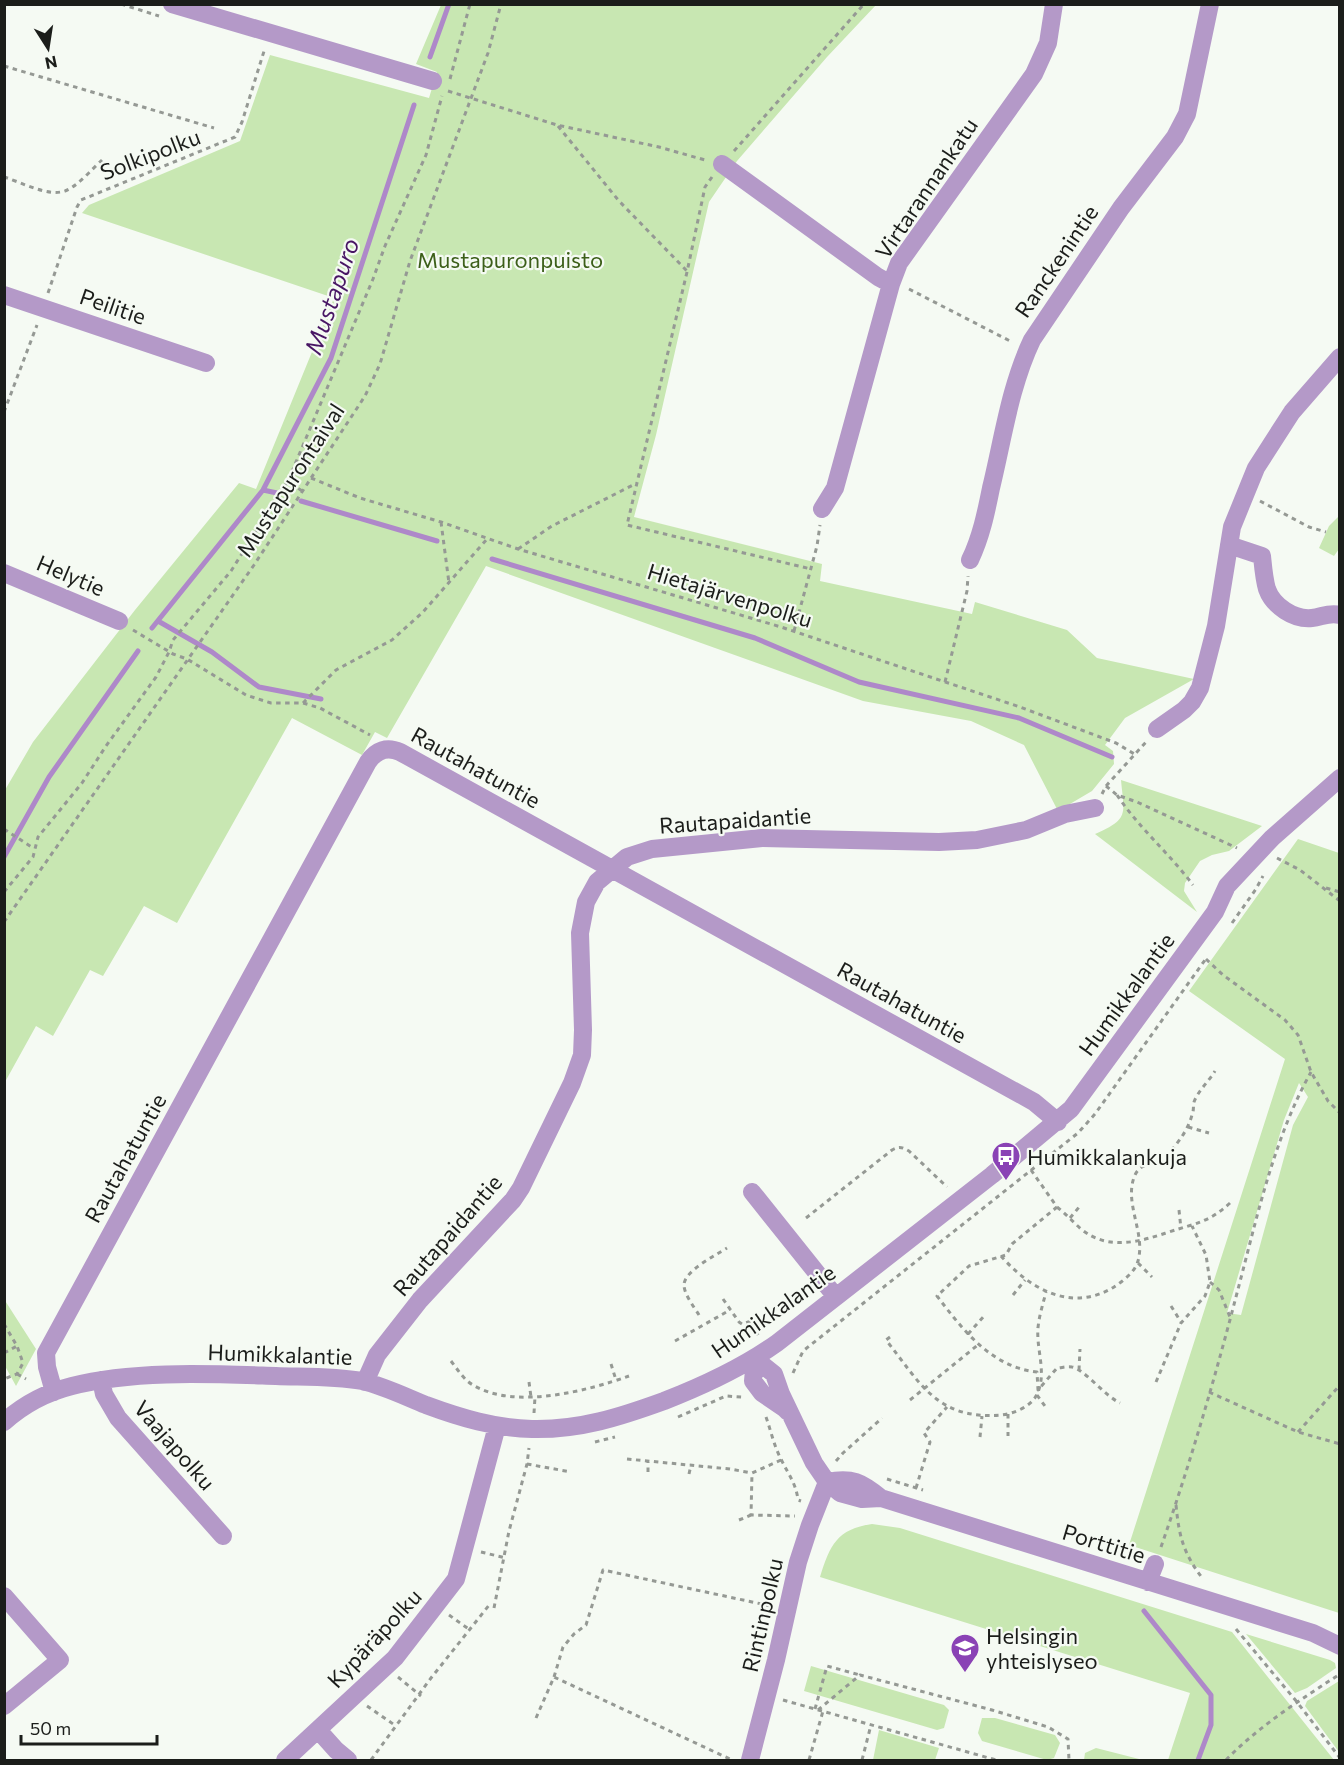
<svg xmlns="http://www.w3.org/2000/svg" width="1344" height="1765" font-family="Commissioner,sans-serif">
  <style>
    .green { fill: #c8e7b2; fill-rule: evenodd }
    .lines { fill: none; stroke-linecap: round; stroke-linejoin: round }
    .stream { stroke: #ae88c9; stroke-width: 5 }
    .path { stroke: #959994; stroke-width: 3; stroke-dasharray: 4.5 4.5; stroke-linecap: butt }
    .minor { stroke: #b499c8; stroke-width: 18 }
    .labels { text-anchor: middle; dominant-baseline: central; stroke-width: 4.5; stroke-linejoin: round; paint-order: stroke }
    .street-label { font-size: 22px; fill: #1b1d1a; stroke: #f5faf3 }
    .park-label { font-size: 22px; fill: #3c5f19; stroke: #f5faf3 }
    .poi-label { font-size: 22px; fill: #1b1d1a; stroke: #f5faf3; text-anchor: start }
    .water-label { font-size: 24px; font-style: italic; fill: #481664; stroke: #f5faf3 }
  </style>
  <rect width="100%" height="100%" fill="#f5faf3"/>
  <path class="green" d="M441,5H876L827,57L737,161L709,202L656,435L634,517L822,564L820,581L972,614L975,602L1067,630L1097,658L1194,679L1125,718L1105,745L1113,751L1114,764L1092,791L1058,811L1024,745L971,721L863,701L486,566L387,738L375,732L362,755L292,718L177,923L144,906L103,976L90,970L53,1036L36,1026L5,1082V790L33,742L135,610L239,483L256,489L334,298L82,213L89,205L240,141L270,55L429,98L437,72L416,64Z
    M1339,516V549L1334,556L1319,548L1329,526Z
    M1121,780L1262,826L1229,851L1212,855L1200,861L1185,883L1184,891L1197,912L1095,834C1130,819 1124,814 1121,780Z
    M1298,839L1339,853V1613L1129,1545L1285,1059L1189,991ZM1299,1083L1308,1097L1293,1125L1241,1315L1227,1313L1284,1120Z
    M4,1299L36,1349L16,1386L5,1366Z
    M872,1524L900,1528L1232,1632L1334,1760H1168L1190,1693L820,1577C830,1545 837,1529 872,1524Z
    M1246,1634L1330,1660L1335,1663L1336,1668L1307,1688L1295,1693Z
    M811,1666L944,1705L949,1710L944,1728L937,1730L804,1691Z
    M1339,1681V1752L1305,1706L1307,1701Z
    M982,1718H995L1055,1735L1060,1743L1054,1758L1047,1760L982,1741L978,1733Z
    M879,1730L939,1748L935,1760H873Z
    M1096,1748L1143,1760H1084L1085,1753Z"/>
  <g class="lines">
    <path class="stream" d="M430,57L449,4
      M263,490L277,493
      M301,501L437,541
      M492,559L755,638L859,682L1019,718L1112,757
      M158,621L212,652L259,687L321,699
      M152,628L263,490L331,358L414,105
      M4,857L49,777L138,651
      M1144,1611L1211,1695V1725L1198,1760"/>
    <path class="path" d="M121,4L159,16
      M4,66L214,128
      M450,79L470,4
      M448,91L557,125L659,147L705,160
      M558,126L619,201L687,271
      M734,151L864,4
      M4,177C21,182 47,197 65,191C78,186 92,169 102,160
      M712,177L705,187L687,272L627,525L811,569
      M909,289L1012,342
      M48,293L77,207L81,200L235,137L242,122L265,48
      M4,412L37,325
      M311,478L360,498L441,522L518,549L781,627L1020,707L1116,743L1136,755
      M302,491L288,481L373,279L385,246L426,155L442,96
      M1260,501L1309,527L1326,532
      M441,522L449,583
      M518,549L552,526L637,483
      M133,630L173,654L187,659L246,695L271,703H303L320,708L370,735
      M794,631L817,546L820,525
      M945,682L967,591L968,576
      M303,703L336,670L392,640L423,612L487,539
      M1106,786L1117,795L1137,802L1237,848
      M1102,794L1106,786L1146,742
      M1117,795C1139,828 1169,853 1193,885
      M4,829L33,848
      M1277,858L1300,870L1340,901
      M1326,888L1340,892
      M4,892L33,857L38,837L82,783L106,746L156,677L169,652L173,640L231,571L288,481
      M4,922L254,565L365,396L380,364L410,261L488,53L501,4
      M1232,923L1256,889L1263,876
      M1206,959L1223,975L1285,1020L1298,1035L1311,1072L1328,1101L1340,1113
      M1188,1127L1209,1133
      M1031,1170L1057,1207L1012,1244L1006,1255L969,1266L937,1296C963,1330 991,1367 1037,1372L1038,1390L1057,1368C1061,1368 1067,1366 1072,1367C1084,1369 1105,1396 1120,1403
      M1057,1207C1066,1214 1073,1222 1081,1229C1108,1251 1139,1242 1169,1232C1196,1223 1208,1223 1230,1203
      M1179,1210L1181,1229
      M806,1218L892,1150C899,1146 902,1147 909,1151L947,1187
      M1070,1218L1080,1206
      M1001,1256C1030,1289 1071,1313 1114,1287C1123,1281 1135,1272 1138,1261C1146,1233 1123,1202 1135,1175C1141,1161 1159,1165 1168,1154C1178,1143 1188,1130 1192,1115C1194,1111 1193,1106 1194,1102C1198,1091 1209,1081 1215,1071
      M1138,1263L1152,1277
      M1210,1282L1219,1290L1230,1317
      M1013,1295L1025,1280
      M723,1299L739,1322L742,1324L751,1321L758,1335
      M1171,1306L1181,1322
      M699,1315C694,1307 684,1294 684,1285C684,1271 716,1255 727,1248
      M4,1324L17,1346L23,1363L17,1374L4,1379
      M968,1334L985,1315
      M890,1337L886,1340C921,1384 937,1420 1001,1415C1013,1414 1030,1407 1036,1396C1048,1375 1036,1350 1038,1328C1039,1316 1043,1304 1046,1292
      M675,1341L730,1310
      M4,1353L17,1346
      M451,1361C458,1370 464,1380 473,1385C514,1410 587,1391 629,1376
      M611,1364L616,1380
      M1079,1370L1080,1349
      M793,1373L803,1351L1078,1133L1095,1114L1205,960
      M17,1374L26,1379
      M529,1382L531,1397
      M1156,1382L1181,1323L1205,1296L1210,1282L1206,1255L1192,1226
      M1209,1392L1298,1432L1340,1444
      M1037,1395L1047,1409
      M910,1400L979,1344
      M534,1413L535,1397
      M1008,1414V1436
      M678,1417L726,1396L742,1397
      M766,1417C771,1431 774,1446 781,1459C788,1474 796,1483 798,1500L801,1501
      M1298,1432L1340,1385
      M980,1437L982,1416
      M595,1442L615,1437
      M627,1459L730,1469L752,1473
      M781,1460L752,1473L751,1515L795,1516
      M836,1461L843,1453L882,1418
      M527,1464L571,1472
      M648,1472V1462
      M689,1474L691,1465
      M887,1479L923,1490
      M916,1488L930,1442L924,1433L947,1407
      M1176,1505C1179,1536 1183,1553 1203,1579
      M739,1520L751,1515
      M1161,1547C1190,1464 1215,1378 1237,1293C1257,1218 1273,1140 1311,1072
      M481,1552L506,1558
      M494,1608L509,1531L527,1464L529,1448
      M449,1615L470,1630
      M1236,1629L1297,1702L1340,1758
      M398,1677L421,1696
      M554,1677L563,1647L574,1634L586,1625L603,1570L771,1606
      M783,1700L996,1760
      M367,1706L396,1726
      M815,1709L827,1666L860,1675
      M818,1710L860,1675L992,1710L1048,1727L1068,1739L1069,1760
      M536,1718L554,1677L732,1760
      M371,1760L431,1678L490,1604
      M809,1760L823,1711
      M862,1760L871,1725
      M1226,1760C1259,1726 1300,1700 1340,1674"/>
    <path class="minor" d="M172,4L433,81
      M722,164L878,277L891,284
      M4,295L206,363
      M822,509L835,488L891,284L899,263L1034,74L1048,43L1054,4
      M1229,545L1262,556C1263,566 1264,579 1267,589C1273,606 1294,620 1312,618C1322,617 1329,612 1340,615
      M970,560C981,537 986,513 991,488C1003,439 1010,386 1032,340L1121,208L1175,137L1187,114L1210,4
      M4,573L119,621
      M1157,729L1184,710L1192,702L1200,688L1216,626L1232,527L1256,468L1292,412L1340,357
      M752,1192L836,1297
      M755,1359L774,1374L781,1394L814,1463L827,1482L840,1493L862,1499L881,1498
      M755,1359L753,1381L762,1393L784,1408L788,1412
      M101,1380L104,1394L118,1418L223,1536
      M365,1382L377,1355L420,1300L513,1200L521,1188L572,1083L582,1055L583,1030L580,933L586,902L597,882L627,857L652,849L762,838L939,842L977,840L1026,830L1065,814L1095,808
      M54,1392L47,1367L46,1353L368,762C376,750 387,746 400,752L1034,1102L1058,1122
      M4,1422C23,1405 48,1392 72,1386C134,1370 213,1374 276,1376C304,1377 334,1376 362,1381C384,1386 406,1397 426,1405C461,1418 495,1428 532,1429C580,1430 620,1417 664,1401C705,1385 742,1368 777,1343L992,1175L1071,1109L1215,912L1227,886L1272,838L1340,778
      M827,1482C852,1477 861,1482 881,1498L1313,1633L1340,1646
      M1148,1582L1155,1564
      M4,1596L60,1660L4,1706
      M319,1731L336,1750L348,1760
      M285,1760L395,1658L456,1579L497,1426
      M750,1760L776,1660L798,1562L810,1525L827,1482"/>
  </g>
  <defs>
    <g id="bus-pin" transform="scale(1.5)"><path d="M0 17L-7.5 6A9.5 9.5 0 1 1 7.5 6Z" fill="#8a42b5" stroke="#f5faf3"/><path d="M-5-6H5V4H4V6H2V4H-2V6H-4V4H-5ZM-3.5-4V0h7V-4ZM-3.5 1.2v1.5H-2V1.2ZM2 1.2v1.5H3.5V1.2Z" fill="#fff"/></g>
    <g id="school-pin" transform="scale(1.5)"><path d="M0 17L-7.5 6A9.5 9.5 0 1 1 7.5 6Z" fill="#8a42b5" stroke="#f5faf3"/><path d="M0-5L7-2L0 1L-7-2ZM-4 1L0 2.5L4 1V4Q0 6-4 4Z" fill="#fff"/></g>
  </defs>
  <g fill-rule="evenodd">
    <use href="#bus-pin" x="1006" y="1156"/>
    <use href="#school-pin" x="965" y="1648"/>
  </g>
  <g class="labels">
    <g class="street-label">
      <text transform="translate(150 154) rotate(-21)">Solkipolku</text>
      <text transform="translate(926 188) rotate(-56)">Virtarannankatu</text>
      <text transform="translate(1056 261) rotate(-56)">Ranckenintie</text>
      <text transform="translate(113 306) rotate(19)">Peilitie</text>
      <text transform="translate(290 480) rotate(-57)">Mustapurontaival</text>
      <text transform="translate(71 575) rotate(23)">Helytie</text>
      <text transform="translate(730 595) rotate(17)">Hietajärvenpolku</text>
      <text transform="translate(476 767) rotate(29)">Rautahatuntie</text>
      <text transform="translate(735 820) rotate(-4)">Rautapaidantie</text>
      <text transform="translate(1126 994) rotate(-54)">Humikkalantie</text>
      <text transform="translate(902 1002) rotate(29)">Rautahatuntie</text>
      <text transform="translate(125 1158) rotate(-61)">Rautahatuntie</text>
      <text transform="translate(447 1235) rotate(-49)">Rautapaidantie</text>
      <text transform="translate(773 1311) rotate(-35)">Humikkalantie</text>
      <text transform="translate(280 1354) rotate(2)">Humikkalantie</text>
      <text transform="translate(175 1445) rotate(49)">Vaajapolku</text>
      <text transform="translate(1104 1543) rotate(17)">Porttitie</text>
      <text transform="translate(762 1615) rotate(-77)">Rintinpolku</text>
      <text transform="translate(374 1638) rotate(-47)">Kypäräpolku</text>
    </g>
    <g class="park-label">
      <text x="510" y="259">Mustapuronpuisto</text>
    </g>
    <g class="poi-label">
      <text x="1027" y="1156">Humikkalankuja</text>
      <text x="986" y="1635">Helsingin<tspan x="986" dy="25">yhteislyseo</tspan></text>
    </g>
    <g class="water-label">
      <text transform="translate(331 296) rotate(-71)">Mustapuro</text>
    </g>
  </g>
  <rect width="1344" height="1765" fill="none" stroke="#1b1d1a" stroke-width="12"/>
  <g transform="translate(48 48) rotate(168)" stroke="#f5faf3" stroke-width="4.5" paint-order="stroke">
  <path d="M0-4.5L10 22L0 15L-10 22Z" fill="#1b1d1a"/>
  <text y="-9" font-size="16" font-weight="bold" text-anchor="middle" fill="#1b1d1a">N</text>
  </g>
  <path d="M21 1735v9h136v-9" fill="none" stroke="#1b1d1a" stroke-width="3"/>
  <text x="30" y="1735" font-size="18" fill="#1b1d1a" stroke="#f5faf3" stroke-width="4.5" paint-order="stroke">50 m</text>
</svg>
